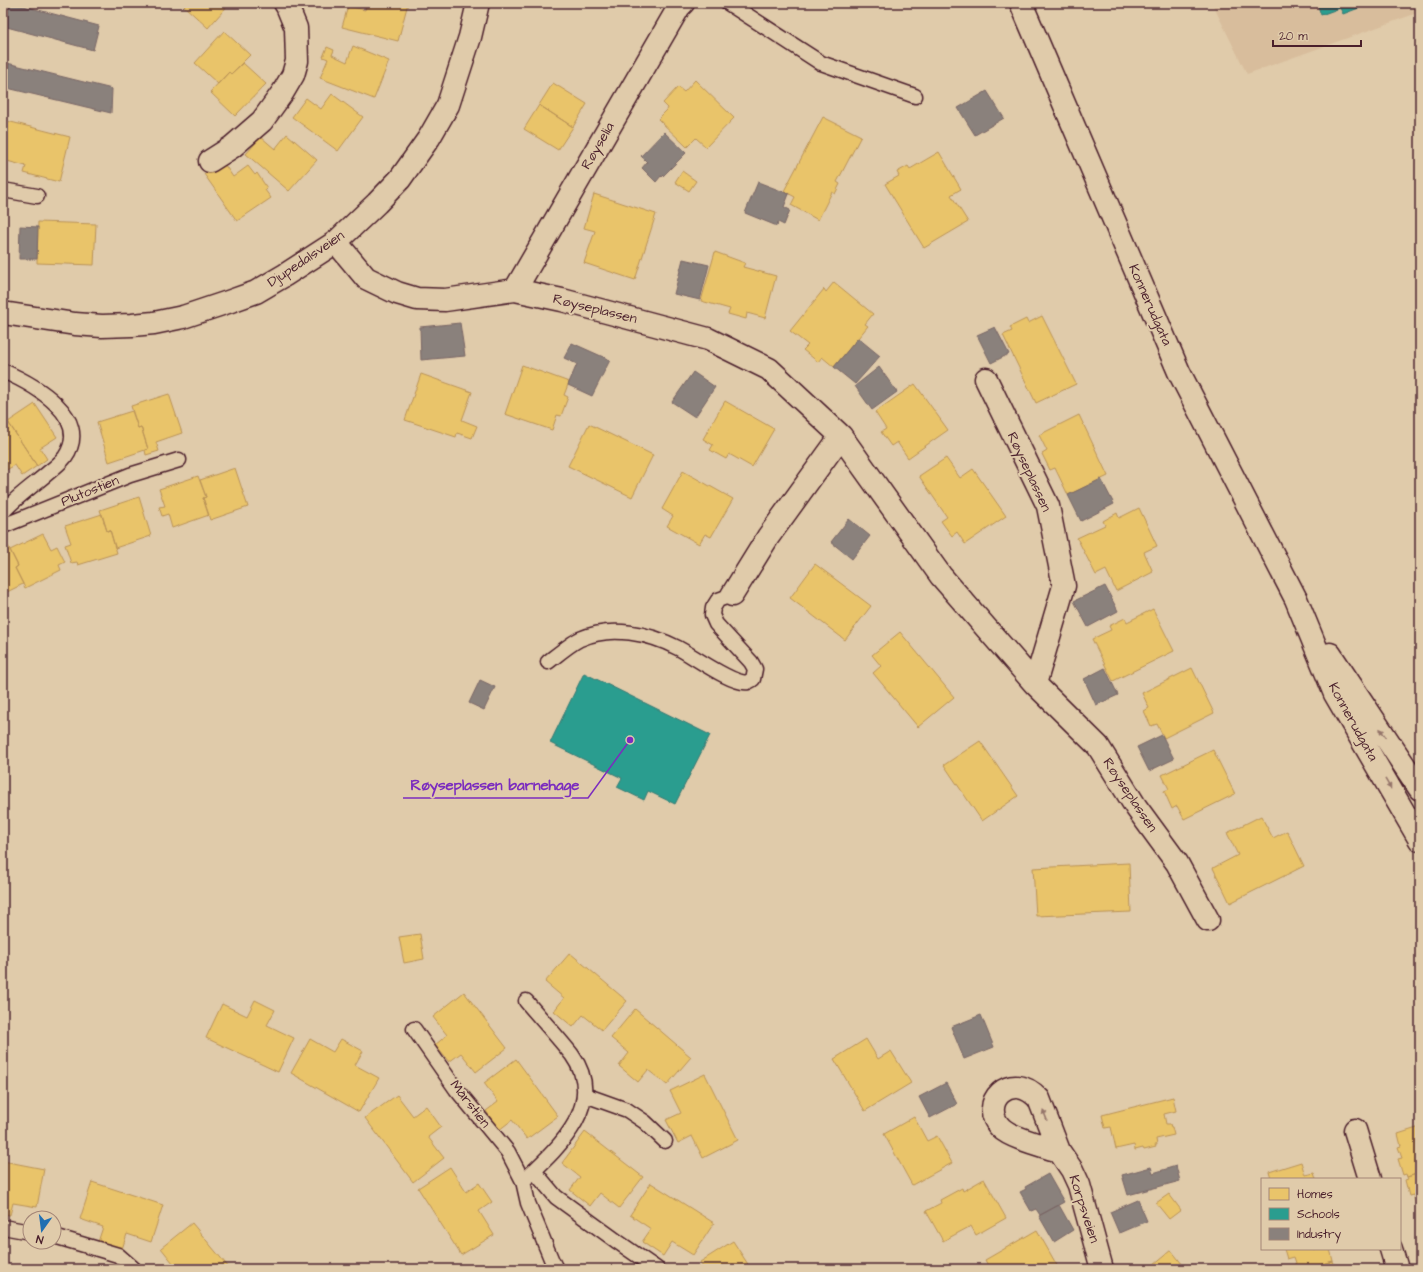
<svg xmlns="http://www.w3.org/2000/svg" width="1423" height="1272" font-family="'Architects Daughter',sans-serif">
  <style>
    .built { fill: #d8bd9c }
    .homes { fill: #e9c46a; stroke: #b99257 }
    .schools { fill: #2a9d8f; stroke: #347771 }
    .industry { fill: #8a817c; stroke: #776464 }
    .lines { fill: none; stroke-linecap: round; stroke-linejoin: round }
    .lane-casing { stroke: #4a1f2b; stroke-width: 17 }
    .street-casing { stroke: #4a1f2b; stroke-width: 25 }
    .secondary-casing { stroke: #4a1f2b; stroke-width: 25 }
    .lane { stroke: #e0cbaa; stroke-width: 14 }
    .street { stroke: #e0cbaa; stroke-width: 22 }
    .secondary { stroke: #e0cbaa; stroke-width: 22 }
    .oneway { fill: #95756a }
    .labels { text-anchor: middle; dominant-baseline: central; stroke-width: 4; stroke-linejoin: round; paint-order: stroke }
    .street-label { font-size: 14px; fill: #4a1f2b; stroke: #e0cbaa }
    .leader { fill: none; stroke: #7b2cbf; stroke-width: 1.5 }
    .callout-dot { fill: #7b2cbf; stroke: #e0cbaa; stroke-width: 1.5 }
    .callout-label { font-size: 15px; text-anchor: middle; font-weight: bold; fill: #7b2cbf; stroke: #e0cbaa; stroke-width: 4; stroke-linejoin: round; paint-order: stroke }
  </style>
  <rect width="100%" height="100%" fill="#e0cbaa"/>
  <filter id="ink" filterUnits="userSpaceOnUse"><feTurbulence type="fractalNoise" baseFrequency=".025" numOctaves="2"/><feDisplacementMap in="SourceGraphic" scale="8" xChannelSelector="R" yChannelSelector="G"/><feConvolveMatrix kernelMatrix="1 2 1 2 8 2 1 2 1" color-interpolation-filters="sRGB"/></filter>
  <g filter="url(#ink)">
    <path class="built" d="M1212,3H1420V12L1247,74Z"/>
    <path class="homes" d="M187,3H230L208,28L184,6Z
      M367,3H408L398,41L342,27L348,6L365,10Z
      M224,31L250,55L231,74L229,72L218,84L195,63Z
      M353,46L389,61L374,99L320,78L328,59L323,57L327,47L334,50L332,55L347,62Z
      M243,63L266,84L235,116L210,92L229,72L231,74Z
      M695,80L734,118L706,147L696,138L687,147L658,119L667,110L668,108L663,103L678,87L684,92Z
      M553,83L587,104L573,127L539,105Z
      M332,94L363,117L338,151L292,117L306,98L321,109Z
      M3,96L8,97L5,107L3,106Z
      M539,105L573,127L558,150L524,129Z
      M823,117L861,136L837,182L840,184L835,194L832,192L818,220L791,205L795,197L784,191Z
      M3,120L70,137L59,182L24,173L26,166L3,160Z
      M287,134L317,160L289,191L246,154L261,137L275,149Z
      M939,152L961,189L951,195L968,222L924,248L885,184L899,176L897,172L908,166L910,169Z
      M223,162L233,177L248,166L255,175L257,173L267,188L265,190L271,198L237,221L204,174Z
      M682,171L696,181L689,191L675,182Z
      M594,194L656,214L635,280L584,263L595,231L584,228Z
      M38,222L96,224L94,265L37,263Z
      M715,252L745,263L743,267L776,276L765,318L747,313L746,319L728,314L730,309L701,301Z
      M834,282L873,314L865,324L868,326L834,367L822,357L818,362L803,350L808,345L790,331L824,289L826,292Z
      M1042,316L1076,384L1036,403L1003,335L1012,331L1010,327L1026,319L1028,323Z
      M522,365L569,382L564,395L568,397L561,416L557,415L552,430L505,414Z
      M421,374L472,392L462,420L477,426L472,438L457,433L456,437L405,420Z
      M915,384L948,430L908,458L897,442L891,446L881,432L886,429L875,412Z
      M169,394L182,433L156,442L159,451L146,455L145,450L148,449L141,427L138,428L131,406Z
      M725,401L774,429L752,467L729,454L726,459L710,450L713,445L703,439Z
      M35,404L57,437L40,448L47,459L37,466L8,422Z
      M132,411L138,428L141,427L148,449L109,462L97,422Z
      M1079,415L1108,476L1068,495L1055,468L1050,470L1042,454L1047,451L1039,435Z
      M8,422L37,466L22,476L15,465L3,472V425Z
      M589,424L653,455L632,497L568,466Z
      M946,458L960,478L973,469L1006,516L965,544L957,532L952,536L941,521L947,517L919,476Z
      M235,468L248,507L210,520L203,498L206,497L200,480Z
      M683,471L733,499L711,537L705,534L699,544L667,526L673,516L662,509Z
      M198,476L206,497L203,498L209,515L172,528L168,514L162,516L159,507L165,506L159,489Z
      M139,497L151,536L115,548L110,530L107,531L100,510Z
      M1139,508L1157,546L1144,552L1153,572L1116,591L1106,570L1096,575L1077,538L1105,525L1103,521L1117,513L1119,518Z
      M102,514L107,531L110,530L117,553L78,565L77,562L71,563L65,545L71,543L65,526Z
      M43,534L51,549L57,546L65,562L59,565L61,570L25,588L15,568L18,566L10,550Z
      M8,546L18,566L15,568L23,584L3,594V548Z
      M815,564L871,606L845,640L790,598Z
      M1153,609L1174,651L1113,681L1092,639L1111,630L1109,626L1125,618L1127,622Z
      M900,632L954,697L918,727L873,673L881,666L872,655Z
      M1192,668L1214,713L1164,738L1157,724L1151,726L1144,711L1149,708L1142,693Z
      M980,741L1018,796L982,821L944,765Z
      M1213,750L1235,794L1184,819L1177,806L1172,809L1164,791L1169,789L1162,775Z
      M1261,816L1273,838L1287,831L1304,866L1230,903L1213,868L1238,855L1227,833Z
      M1129,863L1131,912L1036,916L1033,868Z
      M420,934L424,959L404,963L399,937Z
      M570,953L627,1001L602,1030L583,1015L573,1027L554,1011L564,998L545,982Z
      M464,992L507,1048L476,1072L461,1053L449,1062L435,1045L447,1035L433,1017Z
      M255,1000L275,1010L267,1025L294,1038L278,1072L206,1038L222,1004L247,1016Z
      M635,1009L691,1057L667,1085L648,1070L638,1082L619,1066L629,1053L611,1038Z
      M310,1039L333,1052L341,1039L363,1051L355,1065L379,1078L359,1112L291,1073Z
      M866,1039L878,1059L891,1051L911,1083L865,1111L834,1059Z
      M516,1059L558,1116L527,1139L512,1120L499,1130L486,1111L498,1102L484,1083Z
      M705,1074L738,1140L703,1158L692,1136L678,1143L666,1120L681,1113L670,1091Z
      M397,1095L413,1116L426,1106L441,1127L428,1137L444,1158L413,1182L365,1118Z
      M1173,1097L1176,1111L1164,1114L1166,1124H1170L1171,1127H1172L1174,1135L1156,1139L1157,1145H1155L1156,1147L1144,1150L1143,1148L1135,1150L1134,1145L1116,1149L1111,1127L1105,1128L1102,1115Z
      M914,1117L927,1141L937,1136L952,1163L912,1185L884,1134Z
      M1420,1127V1173L1407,1177L1406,1174L1403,1175L1398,1159L1402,1158L1398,1147L1401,1146L1398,1134Z
      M585,1132L643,1177L619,1208L600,1193L590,1206L570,1190L580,1177L562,1163Z
      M3,1161L44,1169L37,1207L13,1203L10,1215L3,1214Z
      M1301,1162L1305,1175L1314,1173L1316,1179H1271L1269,1172Z
      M450,1167L466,1192L479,1183L492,1202L479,1211L494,1235L461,1255L418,1188Z
      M1420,1173V1207V1206L1417,1207L1413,1195L1409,1196L1405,1180L1408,1179L1407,1177Z
      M984,1179L1006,1218L976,1235L971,1226L943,1241L926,1211L941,1203L940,1200L962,1188L963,1191Z
      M92,1182L163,1205L151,1242L127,1234L122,1249L98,1242L103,1227L80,1219Z
      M651,1183L714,1223L693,1255L672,1242L663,1256L642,1242L651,1229L630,1215Z
      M1169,1194L1181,1210L1169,1219L1156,1203Z
      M192,1223L230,1269H176L177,1268L161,1248Z
      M1037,1230L1059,1269H990L985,1260Z
      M733,1241L751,1269H704L700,1262Z
      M1284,1249H1330L1333,1261L1306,1269H1298L1294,1257L1287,1259Z
      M1171,1250L1186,1269H1148Z
      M1333,1261L1336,1269H1306Z"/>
    <path class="schools" d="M1317,3H1363L1364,6L1343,14L1340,8L1321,15Z
      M584,673L710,735L675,804L648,791L644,800L617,787L622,778L550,743Z"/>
    <path class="industry" d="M3,3H12L99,26L93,50L3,26Z
      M3,62L112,89L111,113L3,87Z
      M987,91L1004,118L975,135L958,108Z
      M664,132L686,153L662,177L661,176L656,182L642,168L647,162L641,156Z
      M758,182L789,194L784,207L790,210L784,225L778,222L777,226L745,213Z
      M20,226L38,227L37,259H19Z
      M683,259L709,265L700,300L674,294Z
      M460,323L465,356L421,360L420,327Z
      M995,327L1009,354L991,363L977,335Z
      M858,338L880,356L855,384L834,367Z
      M572,343L610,360L592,396L568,385L577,364L564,358Z
      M879,367L897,392L872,410L855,386Z
      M693,372L715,387L695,417L672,402Z
      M1101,479L1114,504L1081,521L1068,495Z
      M849,519L870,536L852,559L831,542Z
      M1105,586L1118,611L1088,627L1074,601Z
      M1105,668L1118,695L1096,705L1084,679Z
      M480,680L495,687L484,710L469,703Z
      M1162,735L1174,759L1149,771L1137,747Z
      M981,1015L994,1047L964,1059L951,1027Z
      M946,1083L957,1104L930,1118L919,1097Z
      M1176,1166L1180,1181L1128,1195L1122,1175L1151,1167L1153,1173Z
      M1048,1174L1064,1202L1040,1215L1036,1209L1031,1211L1020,1192L1026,1189L1025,1187Z
      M1138,1200L1147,1221L1119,1233L1110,1212Z
      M1059,1205L1073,1230L1054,1242L1039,1216Z"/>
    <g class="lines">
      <g class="lane-casing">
        <path id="lane" d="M728,3L821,63L915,96
          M3,190L37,196
          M3,371C33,384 93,417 65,457C61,462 54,468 49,472C34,485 16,497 3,512
          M3,526L130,475L179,460
          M548,662C557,655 570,644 580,639C611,625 649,633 678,648C692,655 734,686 748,682C750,681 752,680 753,679L755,669L751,662L716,624L712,615L713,608L718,600L732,595
          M414,1029L456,1089L508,1152L523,1181L528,1203L552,1261L556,1269
          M585,1095L627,1110L645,1122L665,1141
          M534,1171L556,1197L618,1242L657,1269
          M523,1181C557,1149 608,1105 572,1055C558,1037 541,1019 526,1001
          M3,1227L30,1232
          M54,1236L118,1255L134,1269"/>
      </g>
      <g class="street-casing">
        <path id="street" d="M210,161L232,147L262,121L283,92L293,75L297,61L296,28L287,6L285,3
          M336,242L366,278L397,293L417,299L445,300L515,290L562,300L708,339L769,369L841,436L941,576L1035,684L1098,746L1136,807L1177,863L1208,920
          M515,290L679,7L683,3
          M986,379L1048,506L1064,586L1035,684
          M732,595L768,537L841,436
          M1355,1130L1370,1179
          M1059,1151C1044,1146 1011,1138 1001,1128C977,1104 1011,1068 1039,1099L1059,1151L1072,1170L1079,1185L1102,1269
          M1391,1249L1397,1269"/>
      </g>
      <g class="secondary-casing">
        <path id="secondary" d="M1021,3L1179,372L1296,599L1335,694L1420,840
          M3,313L75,324L102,326L132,325L154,323L183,317L228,302L256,292L285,275L336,242L377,203L400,179L429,138L448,105L470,37L478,3
          M1330,654L1420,789"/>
      </g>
      <use href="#lane" class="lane"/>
      <use href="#street" class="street"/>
      <use href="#secondary" class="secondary"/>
    </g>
    <defs><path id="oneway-solid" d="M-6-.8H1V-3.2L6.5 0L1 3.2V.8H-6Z"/></defs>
    <g class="oneway">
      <use href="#oneway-solid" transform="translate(1383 733) rotate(-125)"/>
      <use href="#oneway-solid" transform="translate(1388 784) rotate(60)"/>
      <use href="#oneway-solid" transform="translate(1045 1115) rotate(-111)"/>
    </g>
  </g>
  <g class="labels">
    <g class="street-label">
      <text transform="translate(598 146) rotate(-60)">Røyselia</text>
      <text transform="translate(306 259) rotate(-34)">Djupedalsveien</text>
      <text transform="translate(1150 305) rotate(66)">Konnerudgata</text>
      <text transform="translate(595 309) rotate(14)">Røyseplassen</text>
      <text transform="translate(1029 472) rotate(65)">Røyseplassen</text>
      <text transform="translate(90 491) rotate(-22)">Plutostien</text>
      <text transform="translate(1353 722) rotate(61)">Konnerudgata</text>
      <text transform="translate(1130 795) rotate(56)">Røyseplassen</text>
      <text transform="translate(470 1104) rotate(52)">Mårstien</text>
      <text transform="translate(1084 1209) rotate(72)">Korpsveien</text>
    </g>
  </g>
  <path class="leader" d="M630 740L588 798H403"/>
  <circle class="callout-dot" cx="630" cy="740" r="4"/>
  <g class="callout-label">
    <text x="495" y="790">Røyseplassen barnehage</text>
  </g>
  <rect width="1423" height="1272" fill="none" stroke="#e0cbaa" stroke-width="16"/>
  <rect x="8" y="8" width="1407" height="1256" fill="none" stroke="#4a1f2b" stroke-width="1.5" filter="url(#ink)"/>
  <rect x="1261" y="1178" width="140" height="72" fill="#e0cbaa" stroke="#a48677"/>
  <rect x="1269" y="1188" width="20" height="12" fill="#e9c46a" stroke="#a48677"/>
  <text x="1297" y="1198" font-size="12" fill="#4a1f2b">Homes</text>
  <rect x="1269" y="1208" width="20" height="12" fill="#2a9d8f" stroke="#a48677"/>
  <text x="1297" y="1218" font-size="12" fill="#4a1f2b">Schools</text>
  <rect x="1269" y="1228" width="20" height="12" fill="#8a817c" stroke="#a48677"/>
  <text x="1297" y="1238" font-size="12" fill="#4a1f2b">Industry</text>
  <g transform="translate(42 1230) rotate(194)"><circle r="19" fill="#e0cbaa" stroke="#a48677"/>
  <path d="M0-3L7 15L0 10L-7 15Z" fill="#1f6fb2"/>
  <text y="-6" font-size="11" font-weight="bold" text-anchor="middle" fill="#4a1f2b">N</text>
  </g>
  <path d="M1273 40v6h88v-6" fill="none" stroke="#4a1f2b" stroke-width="2"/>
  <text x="1279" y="40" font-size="12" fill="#4a1f2b" stroke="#e0cbaa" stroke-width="3" paint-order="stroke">20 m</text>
</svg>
